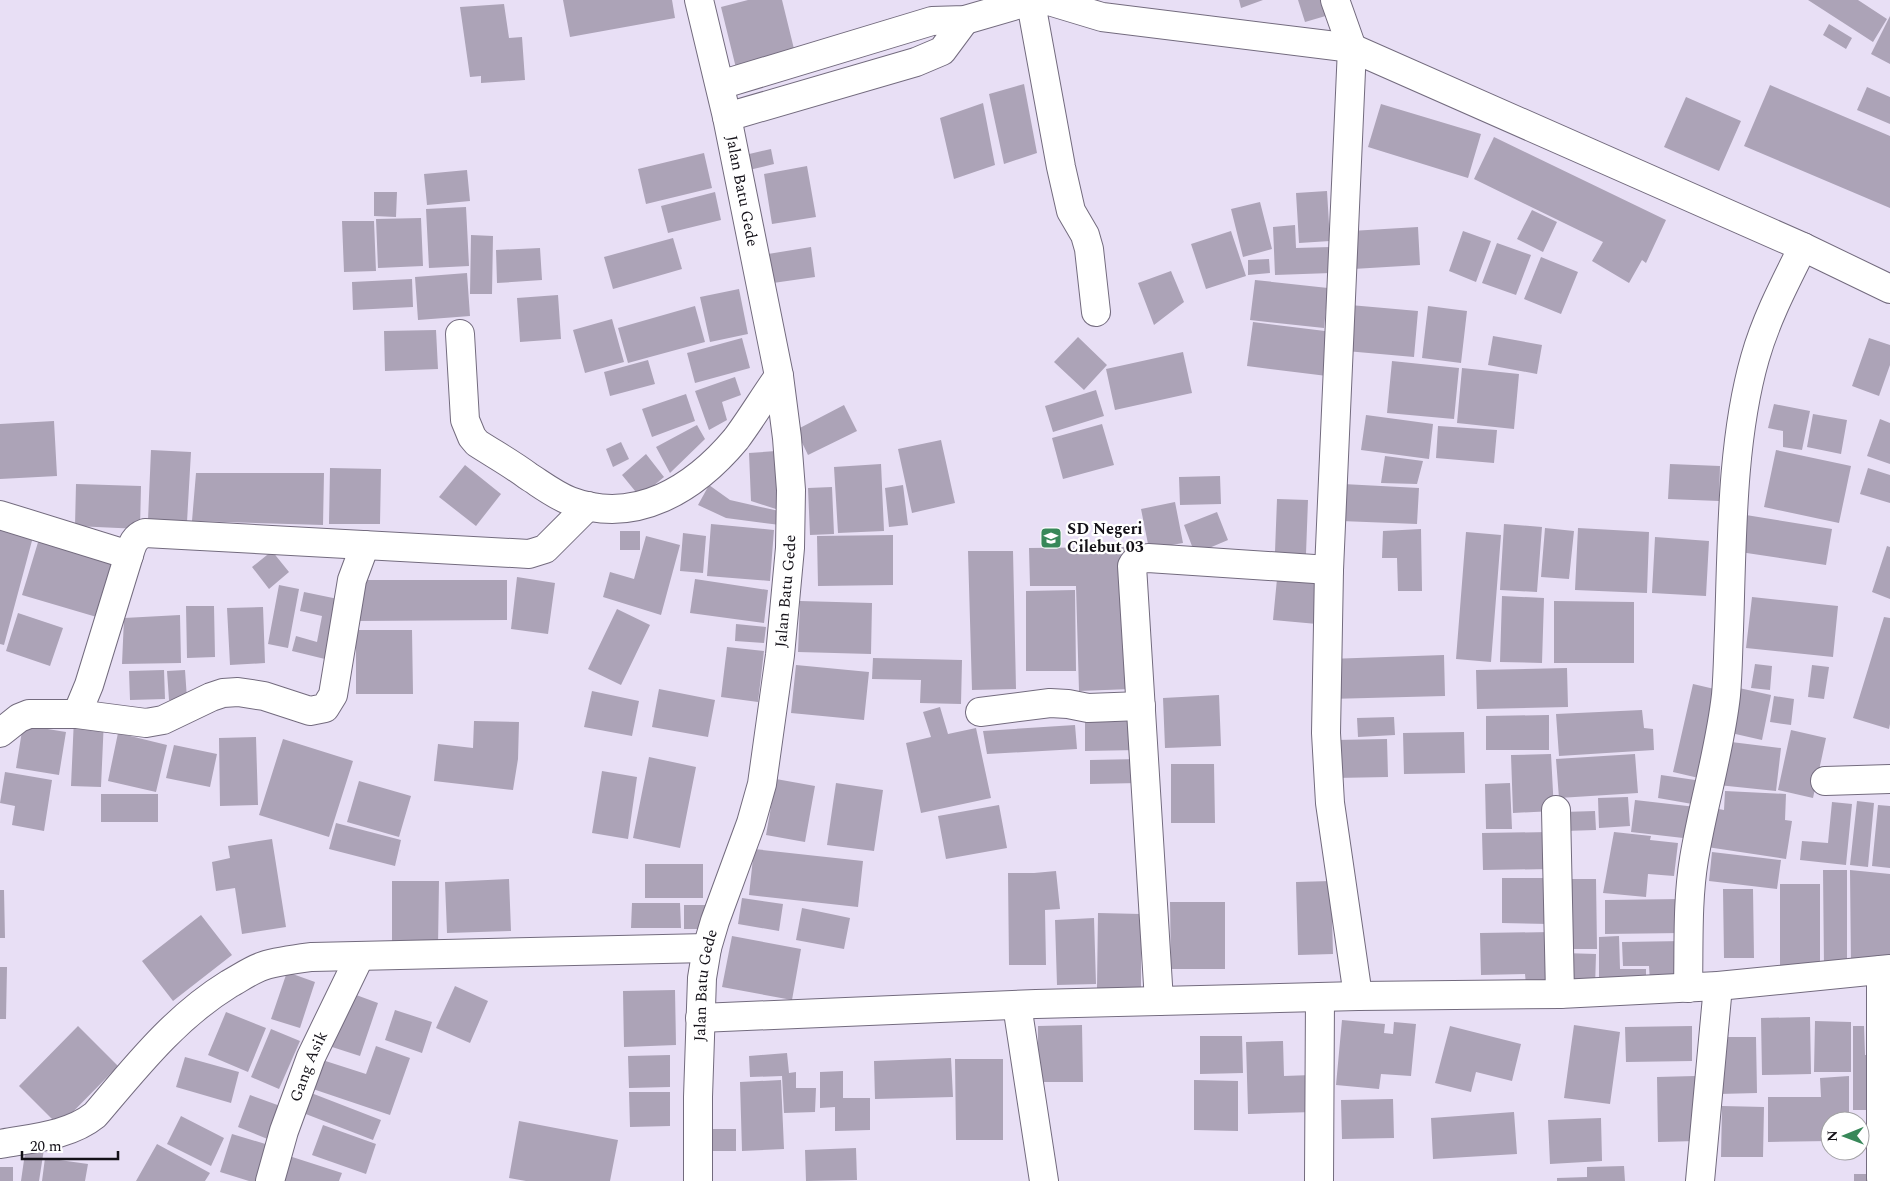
<svg xmlns="http://www.w3.org/2000/svg" width="1890" height="1181" font-family="Spectral,serif">
  <style>
    .building { fill: #aca3b7 }
    .lines { fill: none; stroke-linecap: round; stroke-linejoin: round }
    .minor-casing { stroke: #736b7e; stroke-width: 30 }
    .minor { stroke: #fff; stroke-width: 28 }
    .labels { text-anchor: middle; dominant-baseline: central; stroke-width: 4.5; stroke-linejoin: round; paint-order: stroke }
    .street-label { font-size: 16px; fill: #141118; stroke: #fff }
    .poi-label { font-size: 16px; font-weight: bold; fill: #141118; stroke: #fff; text-anchor: start }
  </style>
  <rect width="100%" height="100%" fill="#e8dff5"/>
  <path class="building" d="M563,0H672L675,18L570,37Z
    M748,0H782L795,53L736,68L721,7Z
    M1239,0H1263L1241,8Z
    M1298,0H1324L1329,15L1305,22Z
    M1808,0H1858L1887,19L1873,42Z
    M504,4L509,38L522,37L525,80L481,83V76L470,77L460,7Z
    M1890,16V64L1871,54Z
    M1829,24L1852,38L1846,49L1823,35Z
    M1024,84L1037,153L1004,164L989,94Z
    M1770,85L1890,136V208L1744,146Z
    M1867,87L1890,97V124L1857,110Z
    M1686,97L1741,121L1719,171L1664,147Z
    M983,103L995,165L954,179L940,118Z
    M1381,104L1481,134L1468,178L1368,147Z
    M1494,137L1666,220L1646,263L1642,260L1629,283L1592,261L1603,242L1474,179Z
    M771,149L774,164L749,170L745,155Z
    M704,153L712,188L646,204L638,169Z
    M807,166L816,217L772,224L764,174Z
    M467,170L470,201L427,205L424,174Z
    M1327,191L1330,241L1299,243L1296,193Z
    M374,192H397L396,217L374,216Z
    M715,192L721,220L668,233L661,206Z
    M1260,202L1272,249L1243,257L1231,209Z
    M466,207L469,266L429,268L426,209Z
    M1532,210L1557,222L1543,252L1517,239Z
    M421,218L423,266L378,268L376,219Z
    M342,221H374L376,271L344,272Z
    M1295,225L1296,248L1331,247V273L1275,275L1273,227Z
    M1418,227L1420,265L1353,269L1351,231Z
    M1231,231L1246,276L1206,289L1191,244Z
    M1463,231L1491,241L1476,282L1449,271Z
    M471,235L493,236L492,294H470Z
    M673,238L682,269L613,289L604,257Z
    M1497,243L1531,255L1516,295L1482,283Z
    M811,247L815,277L773,283L768,254Z
    M540,248L542,280L497,283L496,250Z
    M1541,257L1578,272L1561,314L1524,299Z
    M1269,259L1270,273L1248,275V260Z
    M1171,271L1184,302L1154,325L1138,283Z
    M467,273L470,316L418,320L415,277Z
    M412,279L413,307L353,310L352,282Z
    M1255,280L1328,288L1324,328L1250,320Z
    M739,289L748,334L710,342L700,297Z
    M558,295L561,339L520,342L517,298Z
    M1350,305L1418,311L1414,357L1346,351Z
    M695,306L705,342L628,363L618,328Z
    M1428,306L1467,311L1461,363L1422,358Z
    M612,319L624,362L585,373L573,330Z
    M1253,322L1333,332L1327,376L1247,366Z
    M436,330L438,369L385,371L384,331Z
    M1493,336L1542,345L1537,374L1488,365Z
    M1078,337L1107,365L1084,390L1054,362Z
    M742,338L750,368L695,383L687,353Z
    M1869,338L1890,345V365L1879,396L1852,386Z
    M1183,352L1192,393L1115,410L1106,369Z
    M648,360L655,384L610,396L604,372Z
    M1392,361L1459,368L1454,419L1387,413Z
    M1462,368L1519,374L1514,429L1457,423Z
    M735,377L741,395L722,402L727,420L709,430L695,391Z
    M1096,390L1104,416L1053,432L1045,406Z
    M686,394L695,421L652,437L642,409Z
    M1774,404L1810,411L1802,450L1783,447V431L1768,428Z
    M844,405L857,431L808,455L796,430Z
    M1813,414L1847,420L1841,454L1807,447Z
    M1366,415L1433,424L1429,459L1361,450Z
    M1880,419L1890,423V464L1867,456Z
    M54,421L57,476L0,479V424Z
    M1102,424L1114,465L1063,479L1052,438Z
    M697,425L705,439L670,473L656,447Z
    M1438,426L1497,430L1494,463L1436,458Z
    M941,440L955,503L912,513L898,449Z
    M621,442L629,459L613,467L606,449Z
    M151,450L191,452L187,522L148,520Z
    M1776,450L1851,466L1839,523L1764,507Z
    M776,451L779,510L751,501L749,453Z
    M646,454L664,477L640,497L622,475Z
    M1385,456L1423,461L1417,484L1381,483Z
    M881,464L884,531L838,533L834,467Z
    M1670,464L1720,466L1719,501L1668,499Z
    M465,465L501,494L476,526L439,497Z
    M330,468L381,469L380,524H329Z
    M1868,468L1890,475V503L1860,494Z
    M196,473H324L323,525L192,521Z
    M1220,476L1221,504L1180,505L1179,477Z
    M76,484L141,486L140,529L75,526Z
    M1343,484L1419,488L1417,524L1341,521Z
    M709,485L730,500L779,511L780,525L726,518L698,505Z
    M903,485L908,525L889,527L885,488Z
    M832,487L834,534L810,535L808,488Z
    M1277,499L1308,500L1306,554L1275,552Z
    M1175,502L1183,543L1149,549L1141,509Z
    M1217,512L1228,540L1195,554L1184,525Z
    M1746,515L1832,529L1826,565L1740,552Z
    M711,524L774,530L770,581L707,576Z
    M1504,524L1542,527L1537,592L1500,590Z
    M0,527L33,537L4,645L0,644Z
    M1545,528L1574,531L1569,579L1541,577Z
    M1578,528L1649,532L1647,593L1575,590Z
    M1421,529L1422,591H1398L1397,558H1382L1383,531Z
    M620,531H640V550H620Z
    M1466,532L1501,535L1491,662L1456,659Z
    M683,533L706,536L703,573L680,571Z
    M893,535V585L818,586L817,536Z
    M646,536L680,545L661,615L603,597L610,572L634,579Z
    M1655,537L1709,541L1706,596L1652,593Z
    M39,539L117,563L100,618L22,595Z
    M1887,546L1890,547V599L1872,592Z
    M1128,547L1131,689L1079,691L1076,586H1030L1029,548Z
    M272,551L289,572L269,589L252,567Z
    M968,551H1013L1016,689L972,690Z
    M517,577L555,583L548,634L511,629Z
    M695,579L768,590L764,623L690,613Z
    M1277,579L1320,583L1317,624L1273,620Z
    M356,580H507V620L356,621Z
    M279,585L299,589L288,648L268,644Z
    M1075,590L1076,671H1026V591Z
    M304,592L338,599L325,659L292,651L296,636L317,642L322,616L300,611Z
    M1502,596L1544,598L1542,663L1500,662Z
    M1752,597L1838,606L1833,657L1746,648Z
    M800,601L872,603L871,654L798,652Z
    M1554,601L1634,602V663H1554Z
    M186,606H214L215,657L187,658Z
    M263,607L265,663L230,665L227,608Z
    M617,609L650,625L621,685L588,669Z
    M18,613L63,628L50,666L6,651Z
    M180,615L181,663L122,664L124,618Z
    M1884,617L1890,618V724L1889,729L1853,718Z
    M736,624L766,627L764,643L735,641Z
    M356,630H412L413,694H356Z
    M727,647L764,651L758,702L721,697Z
    M1444,655L1445,696L1329,699L1328,659Z
    M873,658L962,660L961,704L920,703L921,680L872,679Z
    M1755,664L1772,666L1770,690L1751,688Z
    M796,665L869,672L864,720L791,713Z
    M1812,665L1829,667L1824,699L1808,697Z
    M1567,668L1568,707L1477,709L1476,670Z
    M164,670L165,699L130,700L129,671Z
    M185,670L187,699L169,700L167,671Z
    M1693,684L1723,691L1703,779L1673,772Z
    M1739,688L1771,695L1762,740L1731,733Z
    M659,689L715,700L708,737L652,727Z
    M592,691L639,701L632,736L584,727Z
    M1219,695L1221,746L1165,748L1163,698Z
    M1774,696L1794,699L1791,725L1770,722Z
    M940,707L948,734L976,728L991,798L921,813L906,743L931,737L923,712Z
    M1642,710L1644,728L1653,729L1654,750L1559,756L1556,714Z
    M1549,715V750H1486V716Z
    M1394,717L1395,735L1358,737L1357,718Z
    M74,718L104,719L101,787L71,786Z
    M474,721L519,722L518,759L513,790L434,781L438,744L473,748Z
    M1138,721V750L1085,751V722Z
    M23,725L66,732L59,775L16,768Z
    M1075,725L1077,749L987,754L983,731Z
    M1791,730L1826,738L1813,798L1778,790Z
    M1464,732L1465,773L1404,774L1403,733Z
    M118,733L167,745L156,792L108,781Z
    M256,737L258,805L220,806L219,738Z
    M283,739L353,761L329,837L259,815Z
    M1387,739L1388,777L1335,778V740Z
    M1723,741L1781,748L1776,791L1718,785Z
    M174,745L217,754L210,787L166,778Z
    M1551,754L1554,811L1513,813L1511,755Z
    M1635,754L1638,793L1559,798L1556,759Z
    M649,757L696,767L680,848L633,838Z
    M1139,759V783L1090,784V760Z
    M1171,764H1214L1215,823H1171Z
    M602,771L637,777L628,839L592,833Z
    M5,772L52,780L44,831L12,825L15,806L0,803Z
    M1661,775L1702,781L1698,805L1658,798Z
    M776,779L815,786L805,842L766,835Z
    M359,781L411,796L399,837L347,822Z
    M836,783L883,790L874,851L827,845Z
    M1510,783L1512,829H1486L1485,784Z
    M1725,791L1786,794L1785,820L1792,821L1786,859L1707,847L1713,808L1724,810Z
    M101,794H158V822H101Z
    M1628,797L1630,826L1599,828L1598,798Z
    M1635,800L1696,807L1692,839L1631,832Z
    M1857,801L1874,803L1868,867L1850,865Z
    M1832,802L1852,804L1846,865L1800,860L1802,841L1828,843Z
    M999,805L1007,848L946,859L938,816Z
    M1878,805L1890,806V868L1872,866Z
    M1595,811L1596,830L1564,831L1563,812Z
    M336,823L401,840L395,866L329,849Z
    M1550,832V869L1483,870L1482,833Z
    M1614,832L1651,836L1650,840L1678,843L1674,876L1648,874L1646,897L1603,893Z
    M272,839L286,927L242,934L235,888L216,891L212,862L230,858L228,846Z
    M754,849L863,861L858,907L749,895Z
    M1712,852L1781,860L1777,889L1709,881Z
    M645,864H703V898H645Z
    M1823,870H1847V968H1824Z
    M1850,870L1890,874V965L1851,966Z
    M1056,871L1060,909L1045,910L1046,965H1009L1008,873H1034Z
    M1502,878H1549V924L1502,923Z
    M509,879L511,931L447,933L445,882Z
    M1566,879H1596L1597,949H1566Z
    M392,881H439L438,946L392,947Z
    M1331,881L1333,954L1298,955L1296,882Z
    M1780,884H1820V975H1780Z
    M1723,889H1753L1754,958H1724Z
    M0,890H4L5,938H0Z
    M742,898L783,904L779,931L738,924Z
    M1681,899V933L1605,934V900Z
    M1170,902H1225V969H1171Z
    M632,903H680L681,928H631Z
    M684,905H707V929H684Z
    M802,908L850,918L844,949L796,940Z
    M1098,913L1141,914V988H1097Z
    M201,915L232,955L173,1001L142,961Z
    M1094,918L1096,984L1057,985L1055,920Z
    M1552,932L1555,984L1526,985L1525,974L1481,975L1480,933Z
    M732,936L801,949L792,1000L722,987Z
    M1619,936L1620,969H1646V987L1599,988V937Z
    M1684,941L1685,981L1650,982L1649,966H1623L1622,942Z
    M1563,953L1596,954L1595,988L1561,986Z
    M0,967H7L6,1019H0Z
    M287,972L315,982L300,1028L271,1019Z
    M455,986L488,1001L470,1043L436,1028Z
    M675,990L676,1045L624,1047L623,991Z
    M348,992L378,1003L360,1056L329,1046Z
    M395,1010L432,1022L422,1053L385,1040Z
    M226,1012L266,1028L248,1072L208,1055Z
    M1810,1017L1811,1074L1762,1075L1761,1018Z
    M1342,1020L1385,1024L1384,1033L1393,1034L1394,1022L1416,1024L1411,1076L1381,1074L1379,1089L1336,1085Z
    M1815,1021L1851,1022V1072H1814Z
    M1082,1025L1083,1082H1038V1026Z
    M1574,1025L1620,1032L1610,1104L1564,1098Z
    M78,1026L118,1066L59,1126L19,1086Z
    M1450,1026L1521,1044L1512,1081L1476,1072L1471,1092L1435,1083Z
    M1692,1026V1061L1626,1062L1625,1027Z
    M1853,1026H1864L1865,1055H1875L1876,1110H1853Z
    M271,1029L300,1041L279,1089L251,1077Z
    M1200,1036H1242L1243,1073L1200,1074Z
    M1718,1037H1756L1757,1093L1719,1094Z
    M1283,1041L1284,1076L1312,1075L1313,1112L1248,1114L1246,1042Z
    M376,1046L410,1058L390,1115L304,1086L313,1057L366,1074Z
    M787,1053L789,1073L796,1072V1088H816L815,1112L784,1113L782,1076L750,1077L749,1056Z
    M670,1055V1087L629,1088L628,1056Z
    M185,1057L239,1072L231,1103L176,1087Z
    M951,1058L953,1097L875,1099L874,1061Z
    M955,1059H1003V1140H956Z
    M843,1071V1098H870V1130L835,1131V1107L820,1108V1072Z
    M1695,1076L1696,1141L1658,1142L1657,1077Z
    M1849,1076V1121H1830V1141L1768,1142V1097H1821L1820,1078Z
    M781,1080L784,1149L742,1151L740,1082Z
    M1194,1080L1238,1081V1131L1194,1130Z
    M306,1091L381,1120L373,1140L298,1111Z
    M629,1092H670V1126L630,1127Z
    M250,1095L283,1107L270,1140L238,1127Z
    M1393,1099L1394,1138L1342,1139L1341,1100Z
    M1722,1106L1764,1107L1763,1157H1721Z
    M1514,1112L1517,1154L1433,1159L1431,1118Z
    M181,1116L224,1138L211,1166L167,1144Z
    M1601,1118L1602,1161L1550,1164L1548,1120Z
    M519,1121L618,1140L610,1181H526L509,1178Z
    M323,1125L376,1144L366,1174L312,1155Z
    M705,1129H736V1151H705Z
    M232,1134L272,1146L261,1181H249L220,1172Z
    M157,1144L210,1173L205,1181H136Z
    M26,1146L44,1149L39,1181H21Z
    M856,1148L857,1180L806,1181L805,1150Z
    M286,1155L342,1173L339,1181H278Z
    M45,1158L88,1164L85,1181H42Z
    M1624,1166L1625,1181H1557V1178L1587,1177V1167Z
    M0,1167H13V1181H0Z
    M1854,1174H1876V1181H1854Z"/>
  <g class="lines">
    <g class="minor-casing">
      <g id="minor">
        <path d="M1335,0L1352,48L1329,570L1326,733L1330,803L1358,996"/>
        <path d="M1031,3L1061,167L1071,211L1085,235L1089,249L1096,312"/>
        <path d="M720,85L932,21L965,20L1020,4L1049,1L1102,17L1352,48L1803,247L1890,289"/>
        <path d="M727,117L916,62L942,51L965,20"/>
        <path d="M460,334L465,420L472,437L477,443C494,454 512,464 528,476C542,485 555,495 570,501C636,526 695,488 736,439C751,419 764,397 779,376"/>
        <path d="M0,515L129,555"/>
        <path d="M980,712L1050,703L1068,704L1088,708L1141,706"/>
        <path d="M77,714L146,723L163,720L211,697L223,693L238,692L264,696L310,711L325,708L333,695L352,580L365,545"/>
        <path d="M0,733L19,718L29,714H77L89,685L129,555C132,545 134,537 145,533L529,554L545,549L588,506"/>
        <path d="M1825,781L1890,779"/>
        <path d="M1556,810L1560,994"/>
        <path d="M1688,988C1689,945 1687,901 1694,859C1703,804 1720,750 1726,695C1728,673 1728,651 1729,630C1732,543 1731,442 1755,358C1766,319 1785,283 1803,247"/>
        <path d="M1159,1001L1132,566C1135,559 1141,559 1148,558L1329,570"/>
        <path d="M1017,1005L1044,1181"/>
        <path d="M700,1018L1036,1004L1358,996L1560,994L1718,986L1890,969"/>
        <path d="M0,1144C32,1138 69,1136 95,1115C136,1067 174,1018 229,984C240,978 251,970 263,966C279,961 296,959 312,957L707,948"/>
        <path d="M1881,1178V970"/>
        <path id="s1" d="M270,1181L284,1131L311,1057L360,956"/>
        <path id="s2" d="M698,1181V1097L702,978L707,948L715,921L751,823L762,784L780,655L790,548L791,490L787,438L779,376L727,117L699,0"/>
        <path d="M1319,1181L1320,997"/>
        <path d="M1700,1181L1718,986"/>
      </g>
    </g>
    <use href="#minor" class="minor"/>
  </g>
  <defs>
    <g id="school-square" transform="scale(1.125)"><rect x="-9" y="-9" width="18" height="18" rx="4" fill="#388859" stroke="#fff"/><path d="M0-5L7-2L0 1L-7-2ZM-4 1L0 2.5L4 1V4Q0 6-4 4Z" fill="#fff"/></g>
  </defs>
  <g fill-rule="evenodd">
    <use href="#school-square" x="1051" y="538"/>
  </g>
  <g class="labels">
    <g class="street-label">
      <text transform="translate(742 191) rotate(79)">Jalan Batu Gede</text>
      <text stroke="none"><textPath href="#s2" startOffset="601">Jalan Batu Gede</textPath></text>
      <text stroke="none"><textPath href="#s2" startOffset="196">Jalan Batu Gede</textPath></text>
      <text stroke="none"><textPath href="#s1" startOffset="121">Gang Asik</textPath></text>
    </g>
    <g class="poi-label">
      <text x="1067" y="529">SD Negeri<tspan x="1067" dy="18">Cilebut 03</tspan></text>
    </g>
  </g>
  <g transform="translate(1845 1136) rotate(269)"><circle r="24" fill="#ffffff" stroke="#a1a0a3"/>
  <path d="M0-4L9 19L0 12L-9 19Z" fill="#388859"/>
  <text y="-8" font-size="14" font-weight="bold" text-anchor="middle" fill="#141118">N</text>
  </g>
  <path d="M22 1151v8h96v-8" fill="none" stroke="#141118" stroke-width="2.5"/>
  <text x="30" y="1151" font-size="15" fill="#141118" stroke="#ffffff" stroke-width="4" paint-order="stroke">20 m</text>
</svg>
